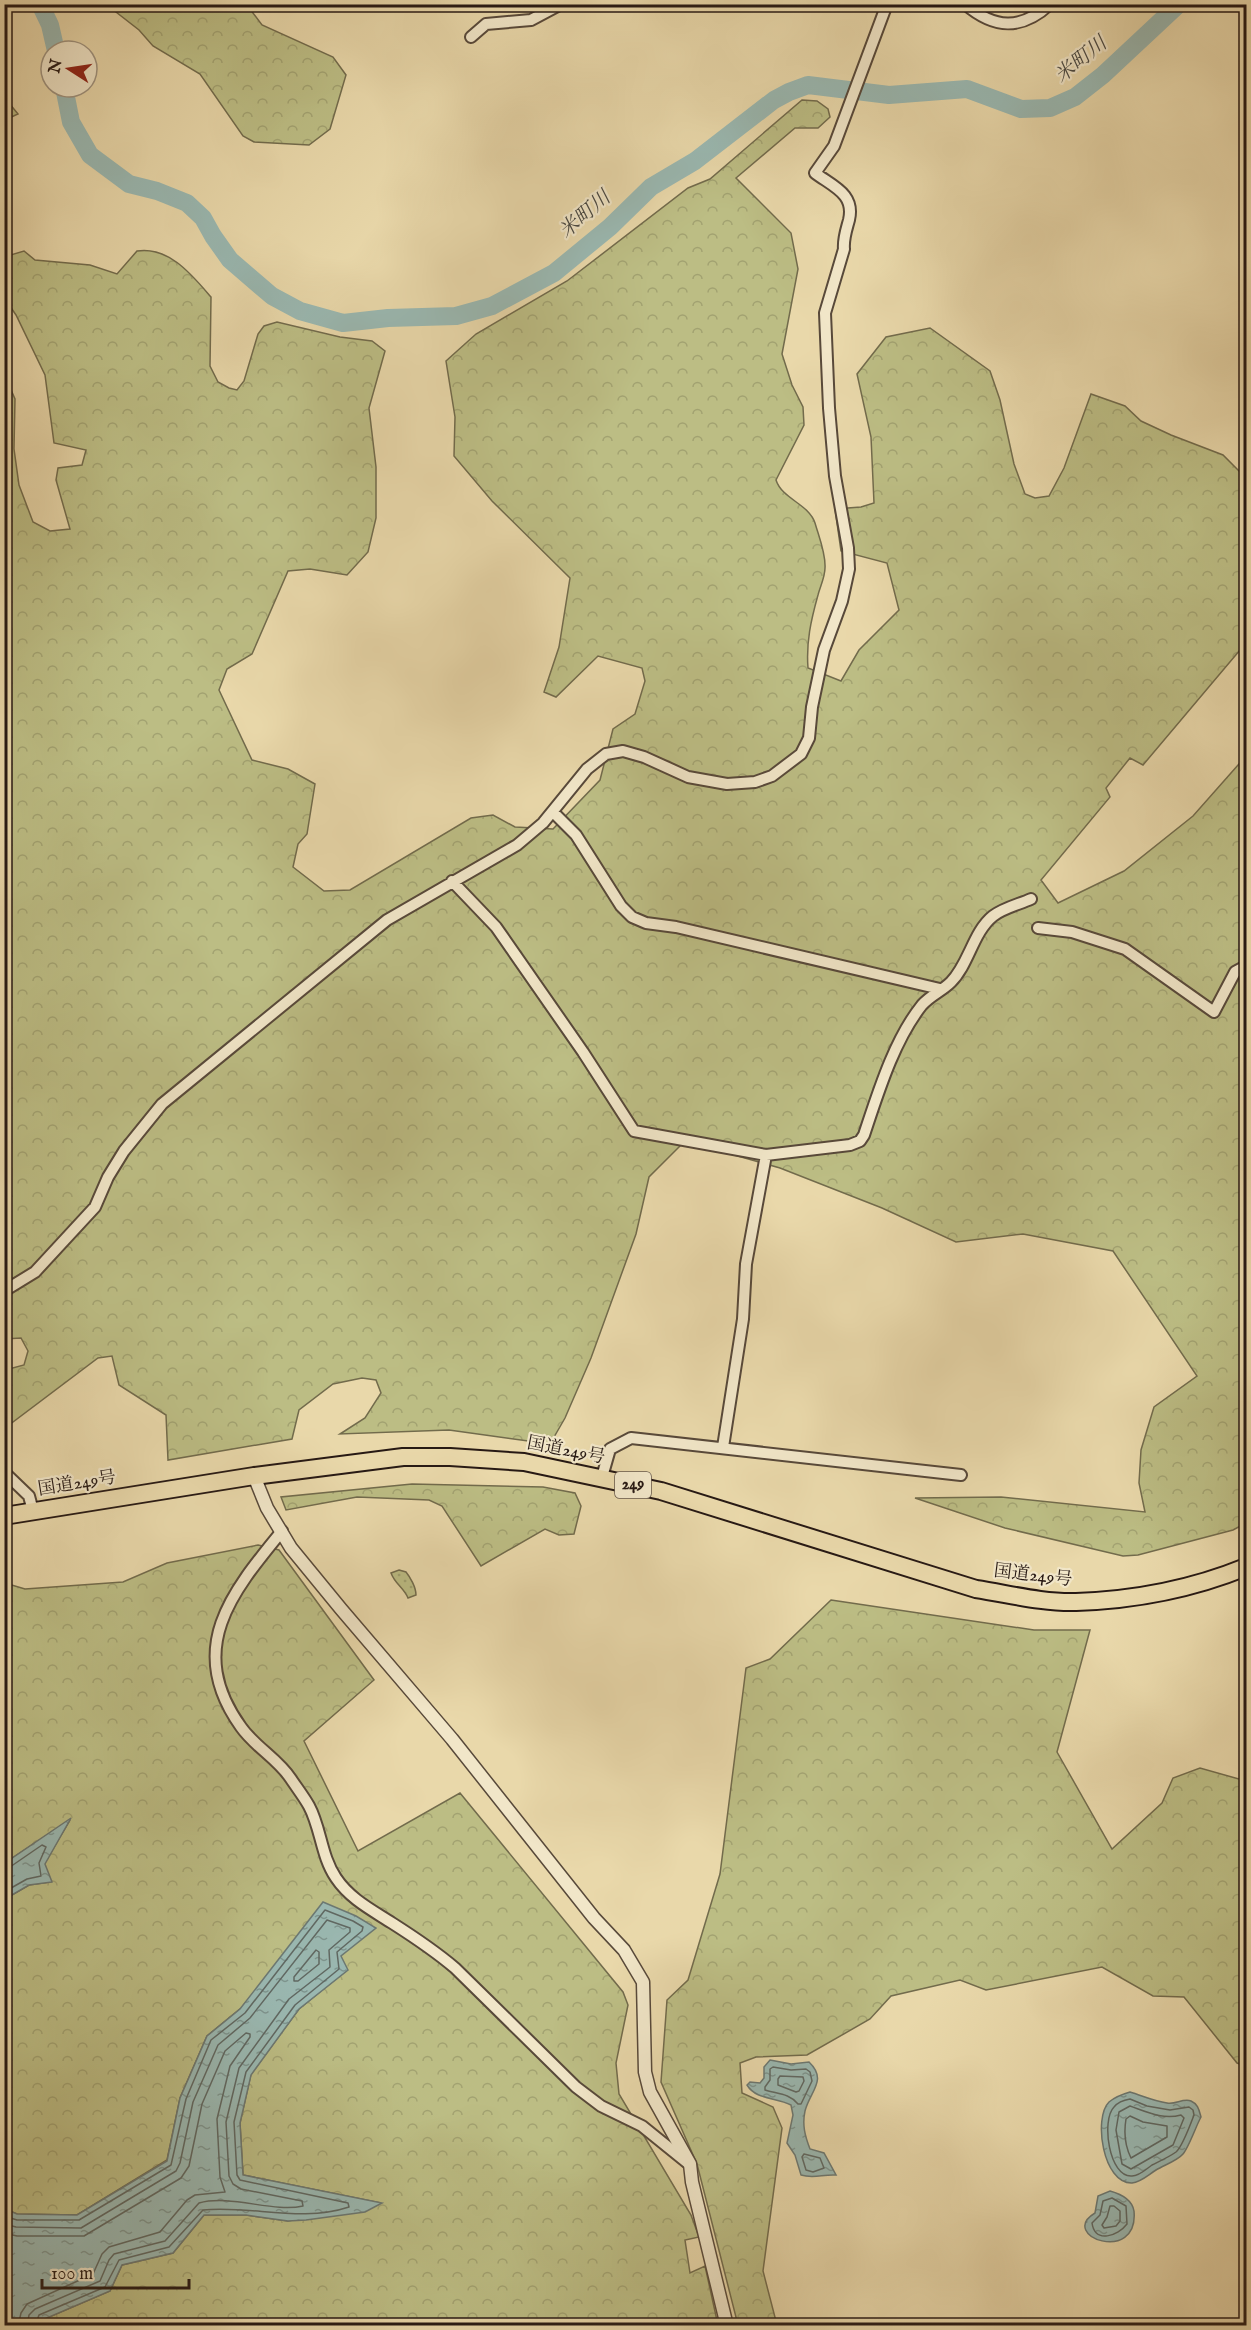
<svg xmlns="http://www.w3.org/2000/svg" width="1251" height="2330" font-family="'IM FELL English','Noto Serif JP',serif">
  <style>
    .grass { fill: url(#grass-dots); stroke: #726b4c; stroke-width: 1.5 }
    .forest { fill: url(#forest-crowns); stroke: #726b4c; stroke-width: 1.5 }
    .water { fill: url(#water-ripples); stroke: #6c7872; stroke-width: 1.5 }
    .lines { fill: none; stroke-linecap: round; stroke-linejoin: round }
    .shore { stroke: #606862; stroke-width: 1.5 }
    .river { stroke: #9ab8b1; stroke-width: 18 }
    .minor-casing { stroke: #58493a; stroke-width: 14 }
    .tertiary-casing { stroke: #58493a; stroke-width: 15 }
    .trunk-casing { stroke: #271914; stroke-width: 20 }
    .minor { stroke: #f1e6c8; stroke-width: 10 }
    .tertiary { stroke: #f1e6c8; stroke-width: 12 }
    .trunk { stroke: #e9d8aa; stroke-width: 16 }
    .labels { text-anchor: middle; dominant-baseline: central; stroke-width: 4.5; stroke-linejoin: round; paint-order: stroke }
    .shield { fill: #f1e6c8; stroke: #64564a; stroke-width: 1.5 }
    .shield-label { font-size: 16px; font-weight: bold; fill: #271914 }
    .street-label { font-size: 18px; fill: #271914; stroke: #f1e6c8 }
    .water-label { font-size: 20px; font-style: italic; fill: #4a4943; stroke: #f1e6c8 }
  </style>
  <defs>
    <pattern id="grass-dots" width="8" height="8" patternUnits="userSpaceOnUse" patternTransform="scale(1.5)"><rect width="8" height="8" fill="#bcbd84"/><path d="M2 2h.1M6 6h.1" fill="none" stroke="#a2a271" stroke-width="1.8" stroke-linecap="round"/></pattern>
    <pattern id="forest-crowns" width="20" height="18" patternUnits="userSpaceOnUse" patternTransform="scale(1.5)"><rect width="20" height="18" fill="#bcbd84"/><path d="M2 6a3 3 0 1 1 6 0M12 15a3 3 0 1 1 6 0" fill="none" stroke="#a2a271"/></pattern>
    <pattern id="water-ripples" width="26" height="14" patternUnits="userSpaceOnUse" patternTransform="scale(1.5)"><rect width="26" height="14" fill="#9ab8b1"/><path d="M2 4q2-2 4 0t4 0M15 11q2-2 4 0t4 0" fill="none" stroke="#7e958f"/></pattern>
  </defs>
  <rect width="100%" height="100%" fill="#e9d8aa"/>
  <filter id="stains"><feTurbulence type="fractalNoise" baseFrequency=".00333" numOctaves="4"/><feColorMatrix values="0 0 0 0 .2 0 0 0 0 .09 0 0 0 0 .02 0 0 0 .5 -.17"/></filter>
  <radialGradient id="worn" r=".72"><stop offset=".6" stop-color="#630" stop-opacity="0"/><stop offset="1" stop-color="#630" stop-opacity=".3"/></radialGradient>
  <path class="grass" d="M399,1570L406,1572C410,1577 416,1587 416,1595L408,1598C404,1588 395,1584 391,1573Z"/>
  <path class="forest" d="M107,5H247L262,25L333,57L346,75L330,129L309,145L254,142L243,136L200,74L153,46L139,30Z
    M4,97L18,114L5,120H4Z
    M802,100L817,101L828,109L830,117L818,128H795L736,178L791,233L798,269L782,354L792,385L803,407L804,425L776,480C782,499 809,504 815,523C819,537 826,554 825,568C825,577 820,587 818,595C811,620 806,642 808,668L841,681L859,650L899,610L887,563L841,551L835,509L861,507L874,503L871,437L857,374L886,337L930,328L990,371L1000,400L1014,464L1025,494L1035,498L1049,496L1064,468L1091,394L1125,406L1141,421L1171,435L1223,455L1246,478V654L1240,650L1143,765L1130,758L1106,788L1110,797L1041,880L1058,903L1124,871L1193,816L1246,756V1523L1233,1530L1138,1555L1123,1556L1005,1528L915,1498L1001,1497L1145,1512L1139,1483L1141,1450L1154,1407L1197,1376L1113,1251L1023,1234L956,1242L882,1208L780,1168L685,1141L649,1177L636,1234L591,1358L565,1418L550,1444L449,1430L340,1434L365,1418L381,1393L376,1380L362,1378L333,1384L299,1410L292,1439L168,1460L166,1415L119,1385L112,1356L98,1358L5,1428V1370L24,1365L28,1351L21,1338L4,1339V374L15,399L14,449L19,485L33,522L50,531L70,529L56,480L58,468L82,465L86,450L54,443L45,375L16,315L5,299V262L7,256L24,251L35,260L90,265L117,274L137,251C169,246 192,275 211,297L210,366L218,382L229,388L237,390L244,381L258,334L264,326L277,322L340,337L372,341L385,351L369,408L376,467V518L368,552L347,575L310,569L288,571L252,654L227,669L219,690L252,760L288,769L315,784L307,834L298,844L293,867L324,891L350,890L471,818L493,815L515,827L553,829L600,780L613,729L635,714L645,681L642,668L598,656L556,697L544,692L559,647L570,578L492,501L454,456L455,417L446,361L476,334L567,281L688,188L710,179Z
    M412,1484L543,1487L575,1493L581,1506L574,1534L559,1535L545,1529L481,1566L442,1506L429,1500L357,1497L286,1510L281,1497Z
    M258,1545L279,1550L374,1680L304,1741L358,1851L460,1793L623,1992L628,2005L616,2063L619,2094L691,2215L699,2237L685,2240L690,2273L705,2266L718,2325H40L42,2320L110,2291L122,2265L173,2253L204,2215H246L288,2221L381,2203L243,2175L240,2123L251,2074L299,2009L347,1970L240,2009L207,2036L180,2098L167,2160L77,2215L17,2214L5,2209V1899L29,1885L51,1882L44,1864L70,1820L5,1863V1583L25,1589L123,1582L167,1563Z
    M831,1600L1034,1630H1090L1057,1752L1112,1849L1162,1803L1173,1778L1200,1768L1246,1781V2066L1237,2063L1184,1997L1153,1996L1102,1967L986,1990L960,1980L891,1996L870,2019L807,2055L756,2057L740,2063L742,2093L773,2107L782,2128L763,2271L777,2325H738L697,2164L661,2082L667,2000L688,1980L720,1874L746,1668L770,1659Z"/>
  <path class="water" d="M71,1818L45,1864L52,1882L29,1885L5,1899V1863Z
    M323,1902L356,1916L376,1928L341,1956L348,1970L299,2009L251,2075L240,2123L243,2175L382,2203L365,2212L306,2220L288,2221L246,2215H204L173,2253L122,2265L110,2291L42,2320L40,2325H5V2209L17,2214L77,2215L167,2161L180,2098L207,2036L240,2009Z
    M770,2060L791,2064L809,2062C828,2080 810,2091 805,2111C802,2125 805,2136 810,2149L824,2153L836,2175C823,2174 814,2179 801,2175L795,2155L787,2143L793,2115L791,2105C776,2097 756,2100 747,2085L750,2082L760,2083L764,2078V2067Z
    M1130,2092C1143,2096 1154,2101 1167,2103C1175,2105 1183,2098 1191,2101C1198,2104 1199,2110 1201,2117C1196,2126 1189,2147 1183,2154C1177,2161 1164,2165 1156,2170C1148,2175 1141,2182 1132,2183C1103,2184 1093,2118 1109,2102C1115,2097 1123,2094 1130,2092Z
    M1110,2191C1121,2194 1132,2199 1134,2211C1139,2265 1057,2236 1095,2213L1098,2196Z"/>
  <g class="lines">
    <path class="shore" d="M4,1868L10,1867L42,1845L46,1847L39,1863L41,1876L27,1879L4,1892
      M316,1950L319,1952V1964L298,1981H294V1977Z
      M773,2067L791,2070L806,2069L810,2072L812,2081L801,2104H798C789,2093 777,2094 765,2090V2087L770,2080V2069Z
      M780,2076L803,2077L804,2081L799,2091L796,2092L778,2085V2079Z
      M1130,2099L1147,2106L1170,2110L1189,2107L1193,2110L1194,2115C1191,2123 1181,2148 1176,2152C1169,2157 1160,2161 1152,2165C1146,2169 1140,2176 1132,2176C1109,2178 1101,2120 1114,2107C1118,2102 1124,2100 1130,2099Z
      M1130,2106C1147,2112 1163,2120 1181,2115L1184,2118L1173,2145L1131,2169L1122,2164L1116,2130L1119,2112Z
      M1130,2116L1143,2122L1167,2126V2137L1131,2158C1125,2146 1124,2131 1126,2119Z
      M804,2154L820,2158L824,2168L813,2172L806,2170L802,2157Z
      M1112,2198L1126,2206L1127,2224C1118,2236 1095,2244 1092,2223L1100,2215L1103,2201Z
      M1110,2206H1114L1120,2211V2221L1116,2226L1104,2228L1102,2225L1107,2217Z
      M4,2216L17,2220H79L171,2165L186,2099L211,2040L245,2013L325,1910L353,1921L363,1927L362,1931L337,1952L339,1969L295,2005L246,2072L234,2122L237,2175L240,2180L348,2203L349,2207C301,2223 251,2205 203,2210L169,2247L119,2260L105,2287L39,2315L35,2326
      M4,2224L16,2227L81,2228L176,2171L180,2163L193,2102L218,2045L250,2018L327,1920L350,1928V1932L329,1950L330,1967L289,1999L239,2068L226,2122L229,2176L233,2184L241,2189L302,2201L303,2206C273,2213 231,2194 199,2203L165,2241L114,2254L109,2260L100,2281L35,2309L29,2315L27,2326
      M4,2233L17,2236H84L181,2178L189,2166L202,2104L225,2051L246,2033L250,2034V2037L230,2066L217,2119L220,2177L225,2192L195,2195L187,2200L160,2232L109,2247L102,2254L93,2274L27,2304L21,2313L18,2326"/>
    <path class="river" d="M40,4L50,25L56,51
      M64,87L71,122L90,155L129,184L157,191L187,203L203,218L213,236L230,260L272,296L300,311L343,323L388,318L456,316L492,306L554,273L610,227L651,187L695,161L774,100L789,92L808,85L889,95L967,89L1021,109L1050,108L1075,97L1103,75L1179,4"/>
    <g class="minor-casing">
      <path id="minor" d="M965,4C994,29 1021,31 1050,4
        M471,37L486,24L531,20L561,4
        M553,812L576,835L621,906L632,917L646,923L676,927L940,989
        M452,881L496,927L583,1052L634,1131L766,1155L850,1145L860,1141L864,1135C878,1093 894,1040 922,1005C931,995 942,991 951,982C969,964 973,932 993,916C1003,908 1020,904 1031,899
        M1038,928L1072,932L1125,949L1214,1012L1235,972L1246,966
        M4,1291L35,1272L95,1207L108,1177L124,1151L162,1104L387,920L517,845L543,823L587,769L606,754L623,751L644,757L688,777L727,784L755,782L772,776L801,754L809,738L812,707L824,650L842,601L849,569L848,548L835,476L829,408L825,313L844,249C843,239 846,231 849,220C855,194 834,187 815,173L834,146L887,4
        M723,1447L743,1319L746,1264L766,1155
        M4,1472L29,1496L33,1511
        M602,1477L610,1449L631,1438L961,1475
        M282,1531C231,1593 185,1649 241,1727C255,1747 278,1759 291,1779C297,1788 304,1797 309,1806C321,1828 321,1856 336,1878C350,1899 372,1910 392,1923C414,1937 435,1951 455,1968L576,2087L601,2106L642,2126L689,2164"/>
    </g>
    <g class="tertiary-casing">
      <path id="tertiary" d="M254,1476L267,1508L291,1548L341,1609L452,1739L594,1918L624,1950L643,1982L645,2072L650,2092L690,2164L692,2182L727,2326"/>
    </g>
    <g class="trunk-casing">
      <path id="trunk" d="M4,1516L254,1476L403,1457H450L524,1462L661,1491L976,1589C1009,1594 1043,1603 1076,1602C1135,1600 1192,1589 1246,1567"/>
    </g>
    <use href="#minor" class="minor"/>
    <use href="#tertiary" class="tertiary"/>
    <use href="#trunk" class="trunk"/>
  </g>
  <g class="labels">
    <rect class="shield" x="615" y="1472" width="36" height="26" rx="4.5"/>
    <g class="shield-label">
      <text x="633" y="1485">249</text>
    </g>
    <g class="street-label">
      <text transform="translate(566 1451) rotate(11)">国道249号</text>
      <text transform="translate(77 1484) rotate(-9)">国道249号</text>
      <text transform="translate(1033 1576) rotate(7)">国道249号</text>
    </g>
    <g class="water-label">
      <text transform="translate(1081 60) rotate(-39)">米町川</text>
      <text transform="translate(585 215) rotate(-41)">米町川</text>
    </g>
  </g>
  <rect width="1251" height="2330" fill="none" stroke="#e9d8aa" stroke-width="24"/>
  <rect x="6" y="6" width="1239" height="2318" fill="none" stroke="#271914" stroke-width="3"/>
  <rect x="12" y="12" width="1227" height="2306" fill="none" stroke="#271914" stroke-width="1.5"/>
  <g transform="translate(69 69) rotate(282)"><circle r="28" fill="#f1e6c8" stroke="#a09480" stroke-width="1.5"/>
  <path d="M0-4.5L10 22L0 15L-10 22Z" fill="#8f2418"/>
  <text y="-9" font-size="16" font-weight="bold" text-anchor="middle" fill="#271914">N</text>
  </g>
  <path d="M42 2279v9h147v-9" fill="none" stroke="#271914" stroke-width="3"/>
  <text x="51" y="2279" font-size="18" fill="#271914" stroke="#f1e6c8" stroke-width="4.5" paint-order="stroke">100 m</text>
  <rect width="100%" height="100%" filter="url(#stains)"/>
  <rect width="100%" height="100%" fill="url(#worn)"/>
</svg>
